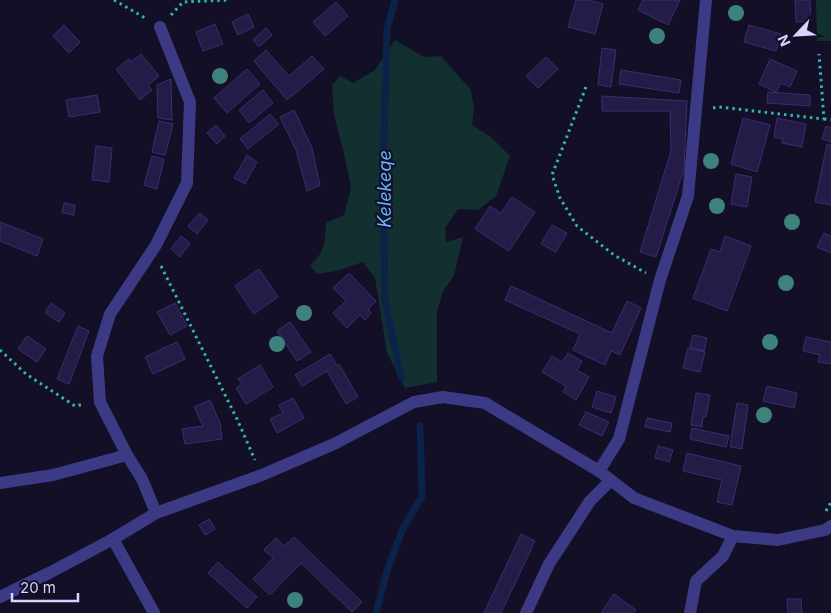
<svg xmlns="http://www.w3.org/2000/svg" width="831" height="613" font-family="Inter,sans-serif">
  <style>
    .green { fill: #12302f }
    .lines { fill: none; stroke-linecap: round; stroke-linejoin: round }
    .stream { stroke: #0c2248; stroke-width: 7 }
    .building { fill: #241b47; stroke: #3b2d73 }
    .path { stroke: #2fb8b0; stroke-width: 3; stroke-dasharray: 2.5 4; stroke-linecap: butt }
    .service { stroke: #3d3a85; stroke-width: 12 }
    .minor { stroke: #3d3a85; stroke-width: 12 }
    .tree { fill: #3d827b }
    .labels { text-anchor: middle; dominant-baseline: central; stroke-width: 4; stroke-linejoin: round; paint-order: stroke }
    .water-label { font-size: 18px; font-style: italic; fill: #62b6ff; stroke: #130f26 }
  </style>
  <rect width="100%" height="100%" fill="#130f26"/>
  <path class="green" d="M816,0H831V41H817Z
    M395,40L424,57L441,56L471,90L474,108L472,125L491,137L510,156L496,196L478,210L458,209L445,228L446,242L463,237L454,276L443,291L437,311V382L405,388L387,353L375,278L363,262L336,271L317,274L310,266C325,251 325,243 326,223L344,215L351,188L344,153L334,115L332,85L340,76L353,83L375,70Z"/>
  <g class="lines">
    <path class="stream" d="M395,0L387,29L383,175L385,302L401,377
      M376,613L387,571L403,528L422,496L420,426"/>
  </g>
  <path class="building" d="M576,0H589L603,4L595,34L568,27Z
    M643,0H680L668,25L638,10Z
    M795,0H810L811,21L796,22Z
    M336,2L348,16L325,36L313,22Z
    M248,14L254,27L238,35L232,22Z
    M215,24L223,44L203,51L196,32Z
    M64,25L80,42L69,53L53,36Z
    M749,25L781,34L776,51L744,42Z
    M266,28L272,35L259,47L253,40Z
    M602,48L616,50L611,87L598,85Z
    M266,50L289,76L312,56L324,69L287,100L254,61Z
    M141,54L159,76L148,85L152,90L140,100L116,69L129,59L131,62Z
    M546,57L558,69L538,88L526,76Z
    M770,59L797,71L790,87L781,83L776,92L759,84Z
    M247,69L260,84L227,113L214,98Z
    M621,70L681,80L679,93L619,84Z
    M171,79L172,120L158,118L157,85Z
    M263,90L273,103L249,123L239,110Z
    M768,92L810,95V106L767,103Z
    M97,95L100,112L69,117L66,100Z
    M602,96L687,101L684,169L656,257L640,252L671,151L670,111H602Z
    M294,110L312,148L320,185L307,191L296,150L280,117Z
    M270,114L279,124L248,149L240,139Z
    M743,118L770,125L757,172L731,164Z
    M777,118L806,124L802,147L782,143L783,139L774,137Z
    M159,121L173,124L165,155L152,152Z
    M216,125L225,136L217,144L207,133Z
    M826,126L831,128V142L822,139Z
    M827,144L831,145V205L815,202Z
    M96,146L112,148L109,182L92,180Z
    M247,155L257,162L245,184L234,178Z
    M152,156L164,159L157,189L144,185Z
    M736,174L752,177L747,207L731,204Z
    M512,197L535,212L509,251L475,229L490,206L501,213Z
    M64,203L75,205L74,215L62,213Z
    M200,213L208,220L197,234L188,226Z
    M0,222L43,239L37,256L0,241Z
    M552,225L567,233L556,252L541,244Z
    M824,233L831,236V253L817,247Z
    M181,236L190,243L180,257L171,249Z
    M725,236L751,246L727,311L693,298L711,249L720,252Z
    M259,269L278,297L254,314L235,286Z
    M349,273L376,301L368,309L371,313L365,320L360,315L347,328L333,313L346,301L333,288Z
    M511,286L612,333L627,301L641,308L620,355L611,351L605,365L573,350L580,334L505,300Z
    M51,303L65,313L59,322L45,313Z
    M175,303L187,326L170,335L157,312Z
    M290,322L311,352L297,361L277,331Z
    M78,326L89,331L69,384L57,379Z
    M693,335L707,338L704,351L690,347Z
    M27,336L46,349L37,362L18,349Z
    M806,337L831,342V364L818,362L820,355L803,351Z
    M177,342L185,359L153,374L145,357Z
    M688,348L705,352L700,372L683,368Z
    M568,353L582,361L577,370L589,377L576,400L563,392L566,386L542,372L552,356L562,362Z
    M330,354L337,366L339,364L358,397L346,404L327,371L302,386L295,375Z
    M260,365L273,387L246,404L236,388L242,384L238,379Z
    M767,386L797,393L794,408L763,401Z
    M597,391L616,397L611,413L592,407Z
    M696,393L710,395L706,417H703L702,427L691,425Z
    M293,398L304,418L277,433L270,419L283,413L279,405Z
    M210,400L220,423L222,439L185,444L182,429L203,426L194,407Z
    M737,403L748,405L742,449L730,447Z
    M586,412L609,422L602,436L579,425Z
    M647,418L672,423L670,432L645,427Z
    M692,428L729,436L726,447L690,439Z
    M658,446L673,450L669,462L655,458Z
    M687,453L741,466L732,505L717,502L722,480L683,471Z
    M209,519L215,529L205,535L199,525Z
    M521,534L535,541L501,613H484Z
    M294,537L362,602L352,612L301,563L270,595L253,579L273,558L264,550L276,538L284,546Z
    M218,562L257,597L247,608L208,573Z
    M614,594L636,610L633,613H601Z
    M787,599H801L802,613H788Z"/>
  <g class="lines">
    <path class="path" d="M114,0L145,18
      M171,15L183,2L227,0
      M586,87L552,175L560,198L577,226L614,255L646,273
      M713,108L719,107L824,119L819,54
      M824,119L831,120
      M161,266L237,419L255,460
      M0,350L26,374L75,406L84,404
      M826,511L831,502"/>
    <path class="service" d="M0,483L53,475L127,455
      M113,539L154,613
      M526,613L549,564L590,501L611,480"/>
    <path class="minor" d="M599,471L619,439L660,280L688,196L706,0
      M156,513L142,479L127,455L100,402L97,356L110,314L156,245L187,183L190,102L160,27
      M0,597L51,572L113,539L156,513L262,475L334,444L414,402L443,397L485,403L599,471L634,498L733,536L778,540L825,530L831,526
      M690,613L696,581L723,556L733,536"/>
  </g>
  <g class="tree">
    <circle cx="736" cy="13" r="8"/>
    <circle cx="657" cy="36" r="8"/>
    <circle cx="220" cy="76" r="8"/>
    <circle cx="711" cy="161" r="8"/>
    <circle cx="717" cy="206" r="8"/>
    <circle cx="792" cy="222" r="8"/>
    <circle cx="786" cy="283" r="8"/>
    <circle cx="304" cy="313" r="8"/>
    <circle cx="770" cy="342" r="8"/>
    <circle cx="277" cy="344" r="8"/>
    <circle cx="764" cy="415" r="8"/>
    <circle cx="295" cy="600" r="8"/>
  </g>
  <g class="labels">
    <g class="water-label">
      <text transform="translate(384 189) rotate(-90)">Kelekeqe</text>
    </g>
  </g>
  <g transform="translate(796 35) rotate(245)" stroke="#130f26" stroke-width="4" paint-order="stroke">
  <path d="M0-4L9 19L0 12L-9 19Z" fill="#d9d4ff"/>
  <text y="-8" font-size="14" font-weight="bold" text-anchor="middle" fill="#d9d4ff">N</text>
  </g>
  <path d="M12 593v8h66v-8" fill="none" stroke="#d9d4ff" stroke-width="2.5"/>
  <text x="20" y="593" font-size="15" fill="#d9d4ff" stroke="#130f26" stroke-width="4" paint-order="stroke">20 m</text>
</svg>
